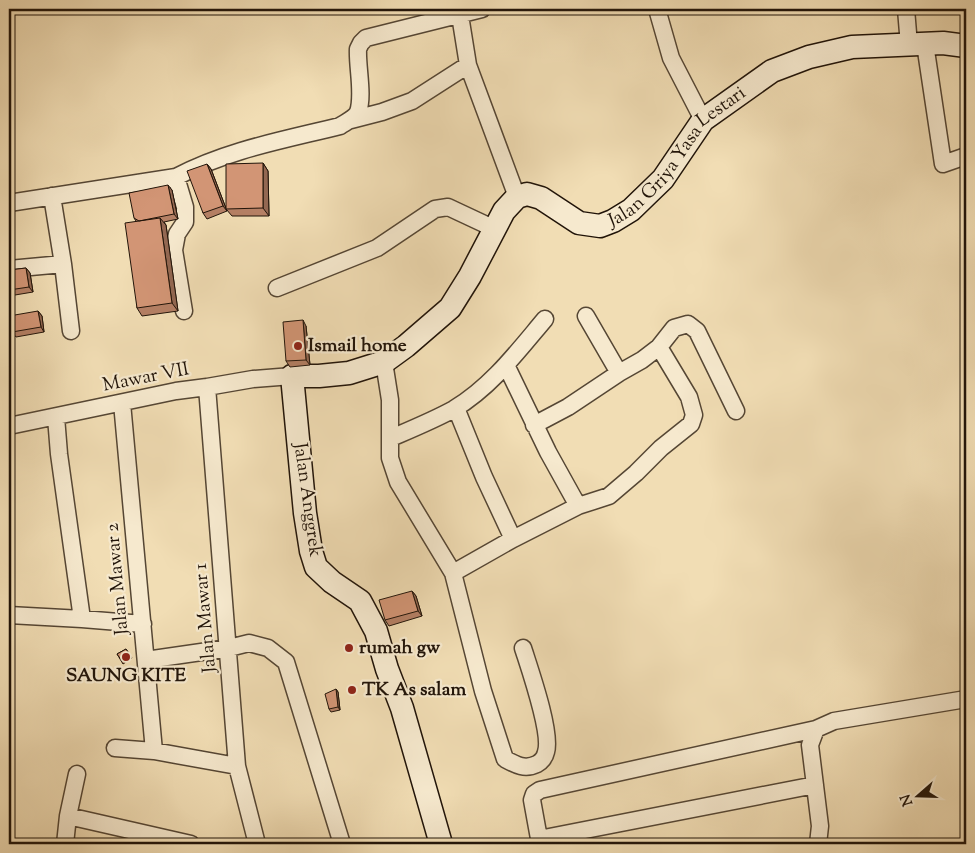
<svg xmlns="http://www.w3.org/2000/svg" width="975" height="853" font-family="'Sorts Mill Goudy',serif">
  <style>
    .lines { fill: none; stroke-linecap: round; stroke-linejoin: round }
    .street-casing { stroke: #554634; stroke-width: 19 }
    .secondary-casing { stroke: #211409; stroke-width: 25 }
    .street { stroke: #f6e9ce; stroke-width: 16 }
    .secondary { stroke: #f6e9ce; stroke-width: 22 }
    .wall { fill: #b58065; stroke: #211409 }
    .shaded-wall { fill: #936852; stroke: #211409 }
    .building { fill: #d29575; stroke: #211409 }
    .poi-dot { fill: #8f2418; stroke: #f6e9ce; stroke-width: 2 }
    .labels { text-anchor: middle; dominant-baseline: central; stroke-width: 4.5; stroke-linejoin: round; paint-order: stroke }
    .street-label { font-size: 19px; fill: #211409; stroke: #f6e9ce }
    .poi-label { font-size: 19px; font-weight: bold; fill: #211409; stroke: #f6e9ce; text-anchor: start }
  </style>
  <rect width="100%" height="100%" fill="#f1ddb4"/>
  <filter id="stains"><feTurbulence type="fractalNoise" baseFrequency=".004" numOctaves="4"/><feColorMatrix values="0 0 0 0 .2 0 0 0 0 .09 0 0 0 0 .02 0 0 0 .5 -.17"/></filter>
  <radialGradient id="worn" r=".72"><stop offset=".6" stop-color="#630" stop-opacity="0"/><stop offset="1" stop-color="#630" stop-opacity=".3"/></radialGradient>
  <g class="lines">
    <g class="street-casing">
      <path id="street" d="M459,9L468,65L517,197
        M657,9L671,58L703,120
        M906,9L909,45
        M925,44L943,164L966,156
        M351,120L382,112L412,101L468,65
        M176,177L185,207V222L177,234L174,250L184,311
        M52,196L63,264L71,331
        M9,203L176,177C227,150 284,140 340,126C346,122 355,118 358,112C364,95 357,67 358,49L361,43L366,38L482,9
        M9,269L63,264
        M277,288L377,248L435,209L448,207L495,229
        M586,316L619,373
        M384,362L390,400V458L398,482L453,573L483,691L505,759C516,765 525,770 537,764C541,762 545,757 546,752C552,733 530,670 523,648
        M506,365L548,452L578,506
        M207,387L237,766L257,844
        M122,403L154,751
        M456,408L484,477L513,539
        M56,417L59,454L82,619
        M534,425L568,407L619,373L642,360L659,347L674,328L688,324L697,331L736,411
        M9,426L176,391L207,387L253,379L292,376
        M391,438C412,429 434,420 454,409C491,387 518,351 545,319
        M453,573L513,539L578,506L609,496L636,473L661,448L691,424L694,415L689,397L659,347
        M9,615L82,619L143,624
        M146,660L229,648L249,643L268,648L286,662L342,844
        M115,748L154,751L237,766
        M68,816L191,844
        M539,839L815,785
        M65,844L68,816L77,774
        M540,844L532,800L534,794L540,790L816,729
        M818,844L820,826L810,745L816,729L834,721L966,699"/>
    </g>
    <g class="secondary-casing">
      <g id="secondary">
        <path id="s1" d="M441,844L402,708L387,669L376,631L360,601L332,582L316,567L311,551L305,513L292,376H319L349,373L384,362L406,346L450,308L470,276L504,211L517,197L527,194L541,198L579,223L600,226L613,221L631,210L663,179L703,120L772,71L809,57L852,47L943,43L966,46"/>
      </g>
    </g>
    <use href="#street" class="street"/>
    <use href="#secondary" class="secondary"/>
  </g>
  <path class="wall" d="M263,163L268,171L269,216H232L226,209Z
    M207,164L211,169L227,211L207,219L203,213Z
    M172,190L178,219L164,222L166,225L178,311L142,316L137,308L136,221L134,218Z
    M26,268L30,273L33,292L9,296V270Z
    M38,311L42,316L44,332L16,337L12,332Z
    M306,326L310,365L290,367L286,361Z
    M412,591L416,596L422,616L389,626L385,620Z
    M126,649L132,658L123,664L117,654Z
    M336,689L338,692L340,710L331,712L329,709Z"/>
  <path class="shaded-wall" d="M263,163L268,171L269,216L263,208Z
    M207,164L211,169L227,211L223,206Z
    M168,185L172,190L178,219L174,214Z
    M160,218L166,225L178,311L172,303Z
    M26,268L30,273L33,292L29,287Z
    M38,311L42,316L44,332L41,327Z
    M303,320L306,326L310,365L306,360Z
    M412,591L416,596L422,616L418,611Z
    M336,689L338,692L340,710L338,707Z"/>
  <path class="building" d="M263,163V208L226,209V164Z
    M207,164L223,206L203,213L187,171Z
    M168,185L174,214L139,221L134,218L129,193Z
    M160,218L172,303L137,308L125,223Z
    M26,268L29,287L9,290V270Z
    M38,311L41,327L12,332L9,316Z
    M303,320L306,360L286,361L283,322Z
    M412,591L418,611L385,620L379,600Z
    M126,649L130,655L122,661L117,654Z
    M336,689L338,707L329,709L325,694Z"/>
  <g class="poi-dot">
    <circle cx="298" cy="346" r="5"/>
    <circle cx="349" cy="648" r="5"/>
    <circle cx="126" cy="657" r="5"/>
    <circle cx="352" cy="690" r="5"/>
  </g>
  <g class="labels">
    <g class="street-label">
      <text stroke="none"><textPath href="#s1" startOffset="1012">Jalan Griya Yasa Lestari</textPath></text>
      <text transform="translate(146 378) rotate(-11)">Mawar VII</text>
      <text transform="translate(307 500) rotate(82)">Jalan Anggrek</text>
      <text transform="translate(118 579) rotate(-95)">Jalan Mawar 2</text>
      <text transform="translate(206 618) rotate(-95)">Jalan Mawar 1</text>
    </g>
    <g class="poi-label">
      <text x="308" y="346">Ismail home</text>
      <text x="359" y="648">rumah gw</text>
      <text x="126" y="676" text-anchor="middle">SAUNG KITE</text>
      <text x="362" y="690">TK As salam</text>
    </g>
  </g>
  <rect width="975" height="853" fill="none" stroke="#f1ddb4" stroke-width="30"/>
  <rect x="10" y="10" width="955" height="833" fill="none" stroke="#211409" stroke-width="2.5"/>
  <rect x="15" y="15" width="945" height="823" fill="none" stroke="#211409"/>
  <g transform="translate(918 796) rotate(250)" stroke="#f6e9ce" stroke-width="4" paint-order="stroke">
  <path d="M0-4L9 19L0 12L-9 19Z" fill="#211409"/>
  <text y="-8" font-size="14" font-weight="bold" text-anchor="middle" fill="#211409">N</text>
  </g>
  <rect width="100%" height="100%" filter="url(#stains)"/>
  <rect width="100%" height="100%" fill="url(#worn)"/>
</svg>
